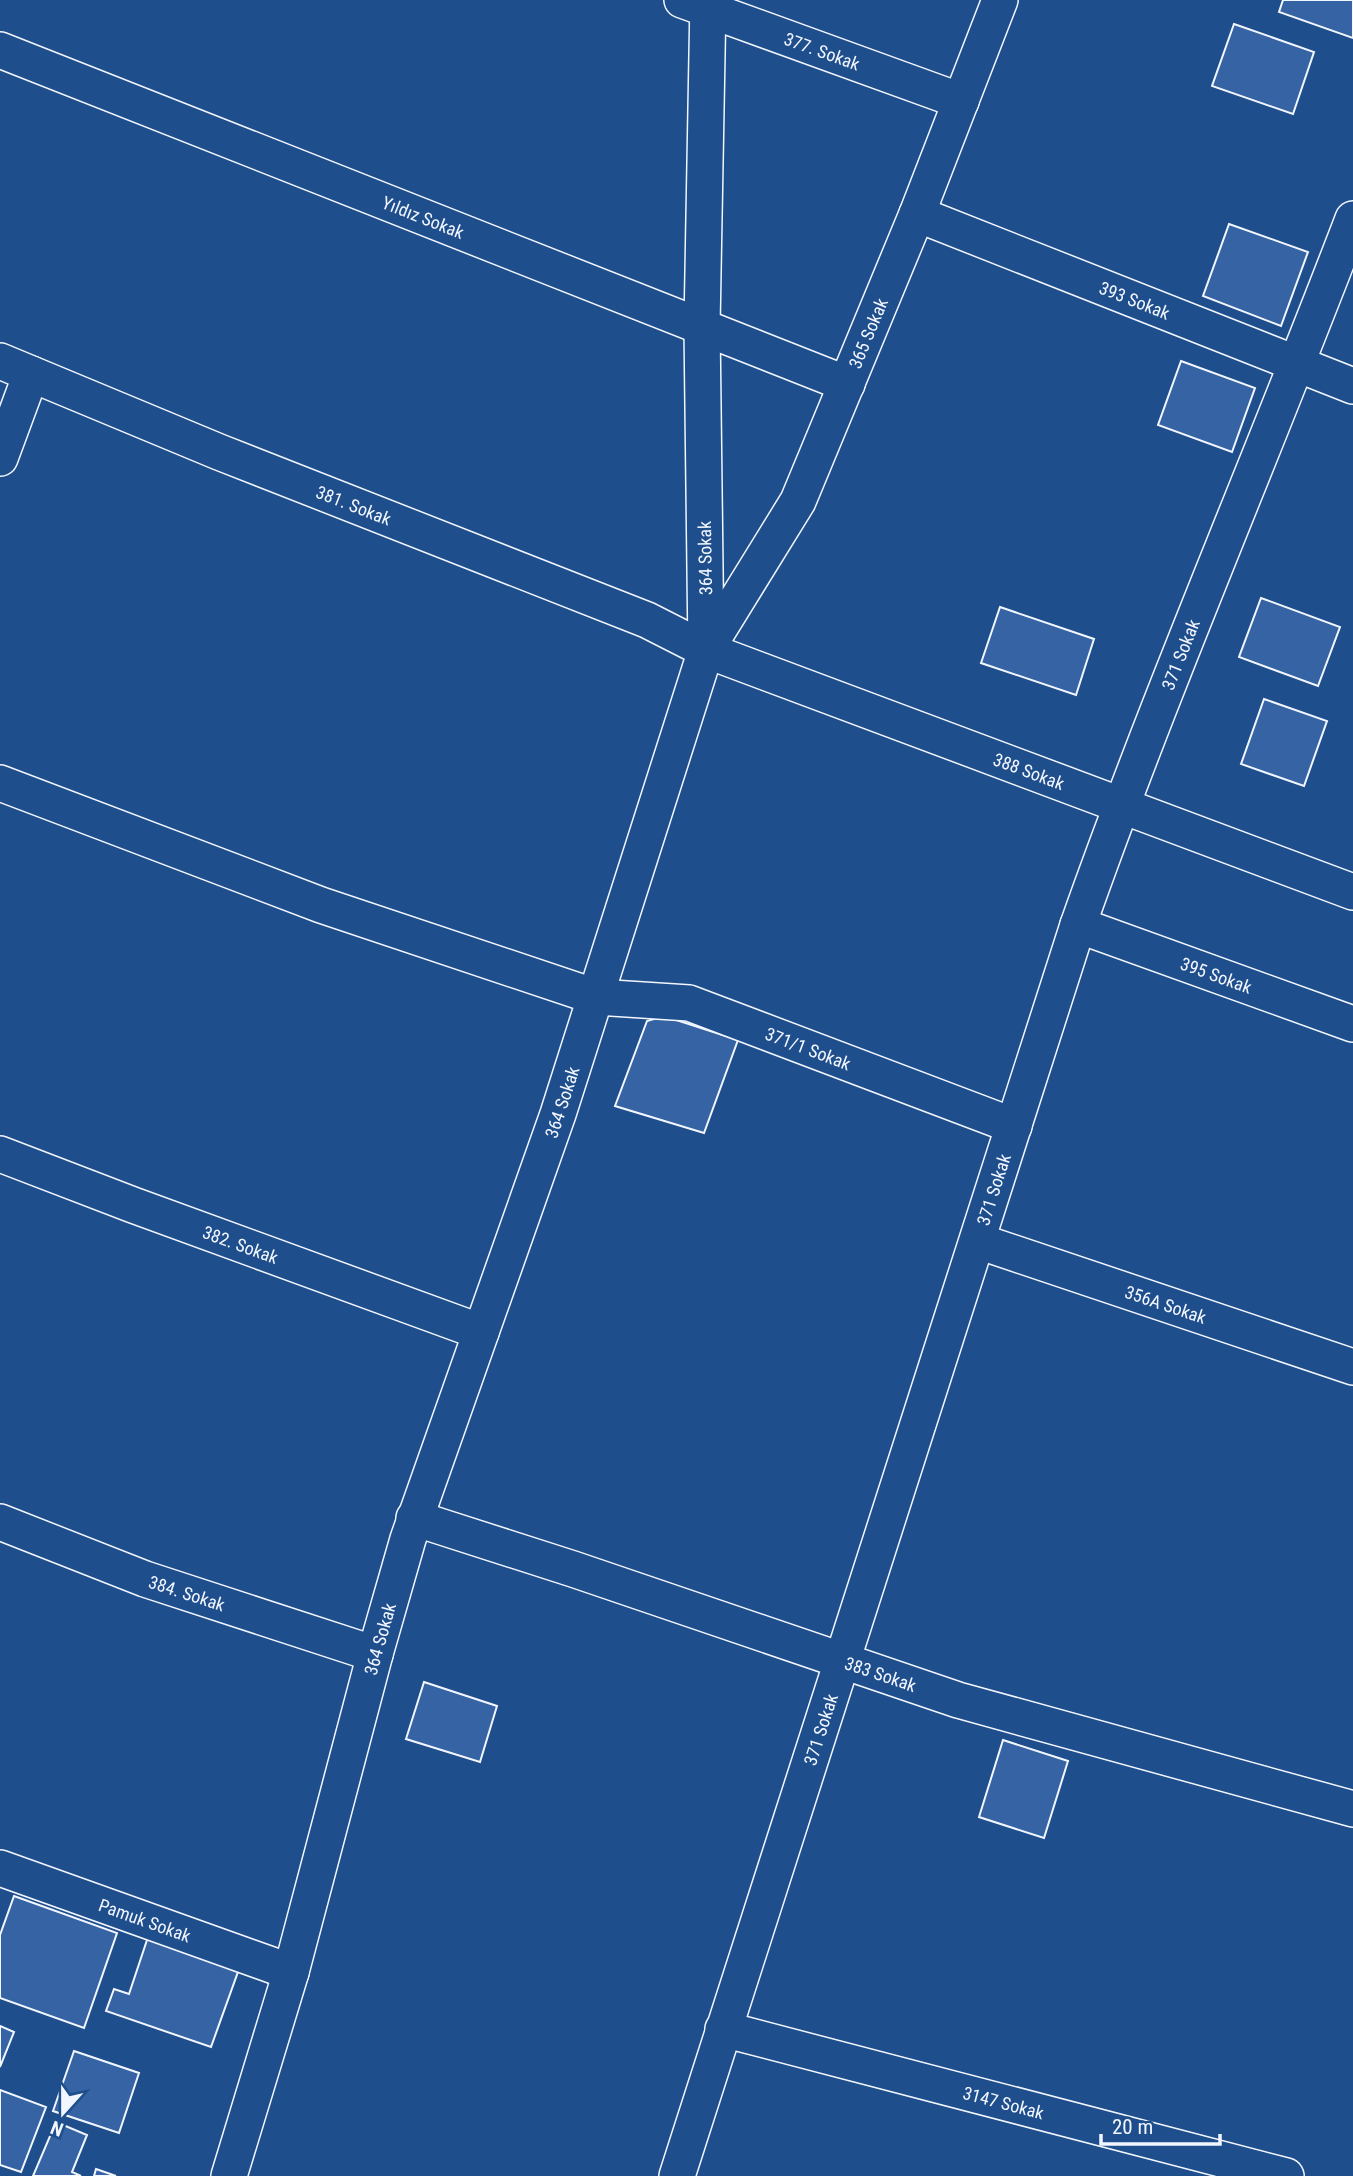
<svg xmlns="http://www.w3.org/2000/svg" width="1353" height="2176" font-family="'Roboto Condensed',sans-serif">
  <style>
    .building { fill: #3563a3; stroke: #f2f6ff; stroke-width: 2 }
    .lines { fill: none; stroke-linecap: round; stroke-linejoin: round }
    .minor-casing { stroke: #f2f6ff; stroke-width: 38 }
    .minor { stroke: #1f4e8c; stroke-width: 35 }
    .labels { text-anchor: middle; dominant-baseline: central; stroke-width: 5; stroke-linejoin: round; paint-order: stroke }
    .street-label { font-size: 18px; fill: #f2f6ff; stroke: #1f4e8c }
  </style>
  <rect width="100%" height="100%" fill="#1f4e8c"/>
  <path class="building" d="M1283,0H1353V38L1279,12Z
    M1234,24L1314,52L1293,114L1212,86Z
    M1229,224L1308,252L1281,326L1203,296Z
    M1181,361L1255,388L1232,452L1158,425Z
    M1261,598L1340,627L1318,686L1239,657Z
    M1000,607L1094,639L1076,695L981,663Z
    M1264,699L1327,721L1304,786L1241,764Z
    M664,1016L738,1040L704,1133L615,1106L647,1021Z
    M424,1682L497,1706L480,1762L406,1739Z
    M1003,1740L1068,1761L1044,1838L979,1817Z
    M14,1896L117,1933L84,2028L0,1998V1935Z
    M148,1937L239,1969L211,2047L106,2011L114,1989L129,1994Z
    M0,2026L14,2032L0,2067Z
    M74,2051L139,2073L119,2133L53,2111Z
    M0,2090L46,2107L21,2172L0,2165Z
    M56,2122L87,2135L72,2172L81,2176H33Z
    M96,2169L116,2176H94Z"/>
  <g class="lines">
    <g class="minor-casing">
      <g id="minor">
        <path id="s1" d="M682,0L961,101"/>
        <path id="s2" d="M0,50L847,384"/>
        <path id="s3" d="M917,214L1353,386"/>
        <path id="s4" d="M0,361L219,452L647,620L706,650L1353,892"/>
        <path d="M0,458L31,374"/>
        <path id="s5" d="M706,650L798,501L917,214L1000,0"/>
        <path id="s6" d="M0,783L321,905L596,997L689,1003L1014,1126"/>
        <path id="s7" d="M1078,925L1353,1024"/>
        <path id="s8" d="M0,1154L133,1205L481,1332"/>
        <path id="s9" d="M978,1241L1353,1367"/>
        <path id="s10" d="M414,1518L573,1569L958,1700L1353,1809"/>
        <path id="s11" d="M0,1522L145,1579L375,1654"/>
        <path id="s12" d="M0,1868L291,1972"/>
        <path id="s13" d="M723,2029L1286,2176"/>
        <path id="s14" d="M229,2176L291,1972L375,1654L408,1539L558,1114L706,650L702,326L708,0"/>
        <path id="s15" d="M677,2176L1078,925C1162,687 1263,455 1353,219"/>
      </g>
    </g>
    <use href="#minor" class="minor"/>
  </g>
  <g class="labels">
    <g class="street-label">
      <text stroke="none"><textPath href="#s1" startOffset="149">377. Sokak</textPath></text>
      <text stroke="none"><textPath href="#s2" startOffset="455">Yıldız Sokak</textPath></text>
      <text stroke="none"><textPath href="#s3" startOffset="234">393 Sokak</textPath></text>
      <text stroke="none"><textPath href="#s5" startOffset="357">365 Sokak</textPath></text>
      <text stroke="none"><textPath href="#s4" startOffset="382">381. Sokak</textPath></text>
      <text transform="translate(705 558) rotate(-91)">364 Sokak</text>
      <text stroke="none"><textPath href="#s15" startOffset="1603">371 Sokak</textPath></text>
      <text stroke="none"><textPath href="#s4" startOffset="1108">388 Sokak</textPath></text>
      <text stroke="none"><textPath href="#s7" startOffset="147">395 Sokak</textPath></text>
      <text stroke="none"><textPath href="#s6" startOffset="854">371/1 Sokak</textPath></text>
      <text stroke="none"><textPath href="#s14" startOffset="1125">364 Sokak</textPath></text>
      <text stroke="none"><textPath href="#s15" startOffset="1036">371 Sokak</textPath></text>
      <text stroke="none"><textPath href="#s8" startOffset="257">382. Sokak</textPath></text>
      <text stroke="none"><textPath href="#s9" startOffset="198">356A Sokak</textPath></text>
      <text stroke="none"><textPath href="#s11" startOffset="200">384. Sokak</textPath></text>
      <text stroke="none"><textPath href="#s14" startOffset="558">364 Sokak</textPath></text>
      <text stroke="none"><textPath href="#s10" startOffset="492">383 Sokak</textPath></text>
      <text stroke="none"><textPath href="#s15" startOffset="469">371 Sokak</textPath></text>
      <text stroke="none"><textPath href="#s12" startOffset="154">Pamuk Sokak</textPath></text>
      <text stroke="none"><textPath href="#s13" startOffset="290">3147 Sokak</textPath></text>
    </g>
  </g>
  <g transform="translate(63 2113) rotate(201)" stroke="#1f4e8c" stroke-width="5" paint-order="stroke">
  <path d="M0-5L12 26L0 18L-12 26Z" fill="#f2f6ff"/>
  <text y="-10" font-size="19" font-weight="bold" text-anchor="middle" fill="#f2f6ff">N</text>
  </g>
  <path d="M1101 2134v10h119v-10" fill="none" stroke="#f2f6ff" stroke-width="3.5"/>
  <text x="1112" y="2134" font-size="21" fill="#f2f6ff" stroke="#1f4e8c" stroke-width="5" paint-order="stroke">20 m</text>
</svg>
